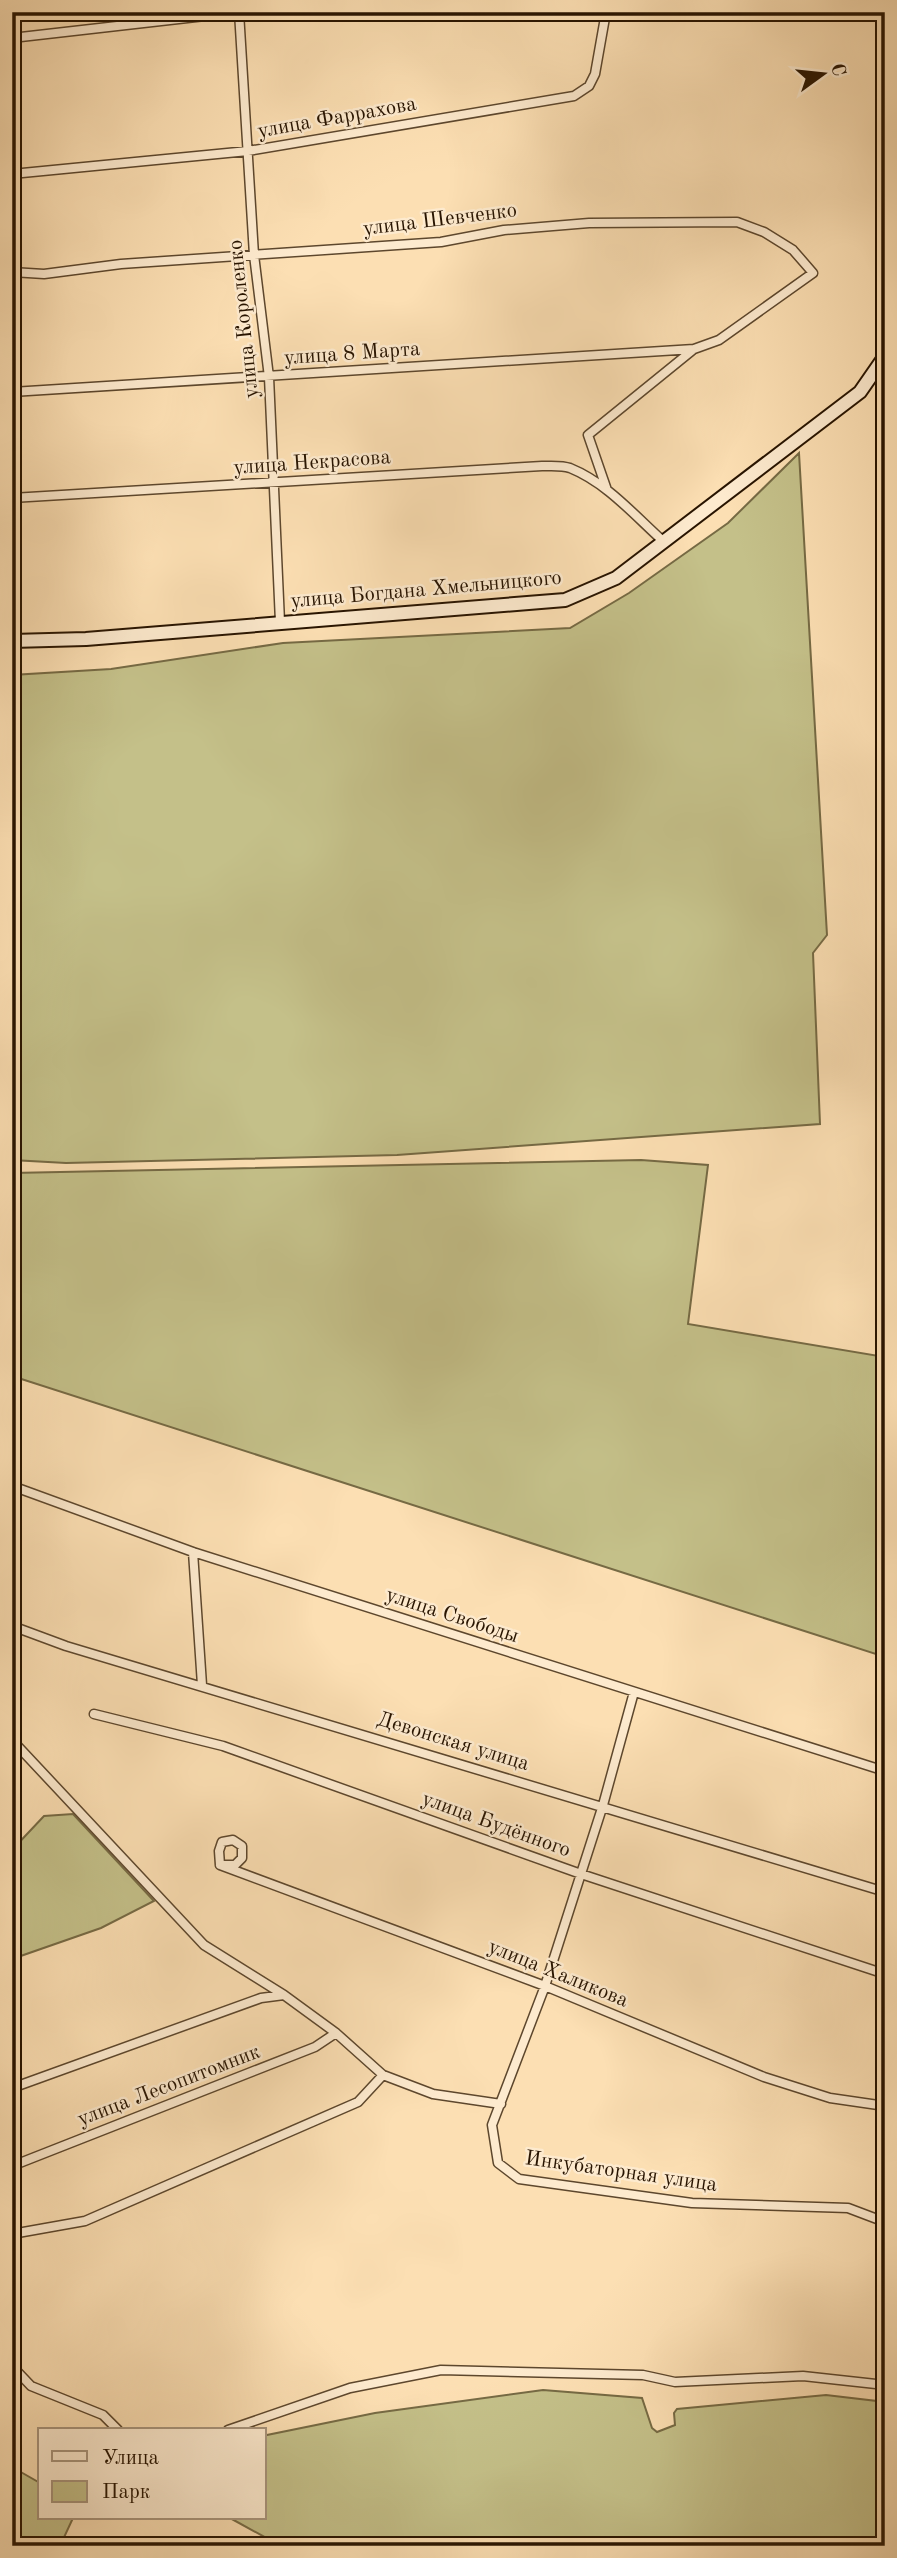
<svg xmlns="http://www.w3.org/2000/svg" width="897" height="2558" font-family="'Old Standard TT',serif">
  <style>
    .green { fill: #c4c089; stroke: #766a44; stroke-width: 2 }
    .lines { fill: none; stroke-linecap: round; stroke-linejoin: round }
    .street-casing { stroke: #5d472d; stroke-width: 11 }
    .secondary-casing { stroke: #281400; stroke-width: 16 }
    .street { stroke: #fdeace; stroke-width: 8 }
    .secondary { stroke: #fdeace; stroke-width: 12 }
    .labels { text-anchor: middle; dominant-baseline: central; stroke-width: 5; stroke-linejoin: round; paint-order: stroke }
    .street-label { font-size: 21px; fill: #281400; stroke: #fdeace }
  </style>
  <rect width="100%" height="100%" fill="#fcdfb3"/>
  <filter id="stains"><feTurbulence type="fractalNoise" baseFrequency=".00286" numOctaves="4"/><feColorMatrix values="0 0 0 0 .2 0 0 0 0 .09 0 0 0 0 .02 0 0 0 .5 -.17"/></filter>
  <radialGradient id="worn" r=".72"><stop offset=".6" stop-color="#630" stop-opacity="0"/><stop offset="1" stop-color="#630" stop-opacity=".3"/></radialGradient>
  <path class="green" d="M799,453L827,935L813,953L820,1124L397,1155L66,1163L12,1160V675L111,669L283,643L570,628L629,593L728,523Z
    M641,1160L708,1165L688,1324L885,1357V1657L12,1376V1173Z
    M73,1814L154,1901L101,1928L12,1959V1850L44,1816Z
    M543,2390L642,2398L652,2428L657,2432L675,2425L674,2413L677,2409L826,2395L885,2402V2546H281L230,2518H264V2437L267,2435L375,2413Z
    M12,2467L40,2483V2518H73L60,2546H12Z"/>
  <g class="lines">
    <g class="street-casing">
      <path id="street" d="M239,12L254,255L269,377L280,622
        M12,38L240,12
        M12,174L248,151L574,96L589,86L595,74L606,12
        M12,272L44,274L121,264L441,242L504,230L589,223L737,222L764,232L793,250L813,273L719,340L694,349L588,435L607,490
        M12,392L694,349
        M12,498L542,466C551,466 562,465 570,468C607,483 634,515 663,541
        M12,1486L193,1552L885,1771
        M193,1552L202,1685
        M12,1626L66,1646L885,1892
        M634,1692L603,1805L545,1986L492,2125L498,2163L519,2179L692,2203L848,2208L885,2222
        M94,1714L223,1746L581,1874L885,1974
        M12,1740L204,1945L284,1995
        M233,1840L242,1846V1858L235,1865H220L219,1851L222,1842Z
        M220,1865L545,1986L764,2077L830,2098L885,2106
        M12,2088L261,1998L284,1995L336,2033L383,2075L433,2094L501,2104
        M12,2166L315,2047L336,2033
        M12,2234L85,2221L358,2102L383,2075
        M12,2366L31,2386L103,2415L118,2430
        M228,2430L350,2388L441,2370L643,2375L675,2382L803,2376L885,2385"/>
    </g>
    <g class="secondary-casing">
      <path id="secondary" d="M12,641L86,639L565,600L616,578L860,392L885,356"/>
    </g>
    <use href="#street" class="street"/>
    <use href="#secondary" class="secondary"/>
  </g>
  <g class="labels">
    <g class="street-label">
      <text transform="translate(337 118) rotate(-10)">улица Фаррахова</text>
      <text transform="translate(440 220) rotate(-7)">улица Шевченко</text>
      <text transform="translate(244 319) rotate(-96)">улица Короленко</text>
      <text transform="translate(352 354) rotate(-4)">улица 8 Марта</text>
      <text transform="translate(312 463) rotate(-4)">улица Некрасова</text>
      <text transform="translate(426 590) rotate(-5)">улица Богдана Хмельницкого</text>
      <text transform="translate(452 1616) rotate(18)">улица Свободы</text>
      <text transform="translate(453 1742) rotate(17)">Девонская улица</text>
      <text transform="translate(496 1825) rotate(20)">улица Будённого</text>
      <text transform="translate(558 1974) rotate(22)">улица Халикова</text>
      <text transform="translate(169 2086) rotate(-21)">улица Лесопитомник</text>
      <text transform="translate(621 2172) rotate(8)">Инкубаторная улица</text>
    </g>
  </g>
  <rect width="897" height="2558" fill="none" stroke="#fcdfb3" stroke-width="42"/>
  <rect x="14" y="14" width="869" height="2530" fill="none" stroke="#281400" stroke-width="3.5"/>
  <rect x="21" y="21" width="855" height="2516" fill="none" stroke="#281400" stroke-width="2"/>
  <rect x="38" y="2428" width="228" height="91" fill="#fdeace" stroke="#a8947c" stroke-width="2"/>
  <rect x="52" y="2451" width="35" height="10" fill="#fdeace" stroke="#a8947c" stroke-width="2"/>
  <text x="102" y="2464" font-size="21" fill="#281400">Улица</text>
  <rect x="52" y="2481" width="35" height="21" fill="#c4c089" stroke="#a8947c" stroke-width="2"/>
  <text x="102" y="2498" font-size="21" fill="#281400">Парк</text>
  <g transform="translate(823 74) rotate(75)" stroke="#fdeace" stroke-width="5" paint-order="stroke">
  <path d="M0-5L12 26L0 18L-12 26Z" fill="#281400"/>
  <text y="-10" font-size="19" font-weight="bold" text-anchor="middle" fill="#281400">С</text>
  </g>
  <rect width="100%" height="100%" filter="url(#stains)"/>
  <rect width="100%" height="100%" fill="url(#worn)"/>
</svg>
